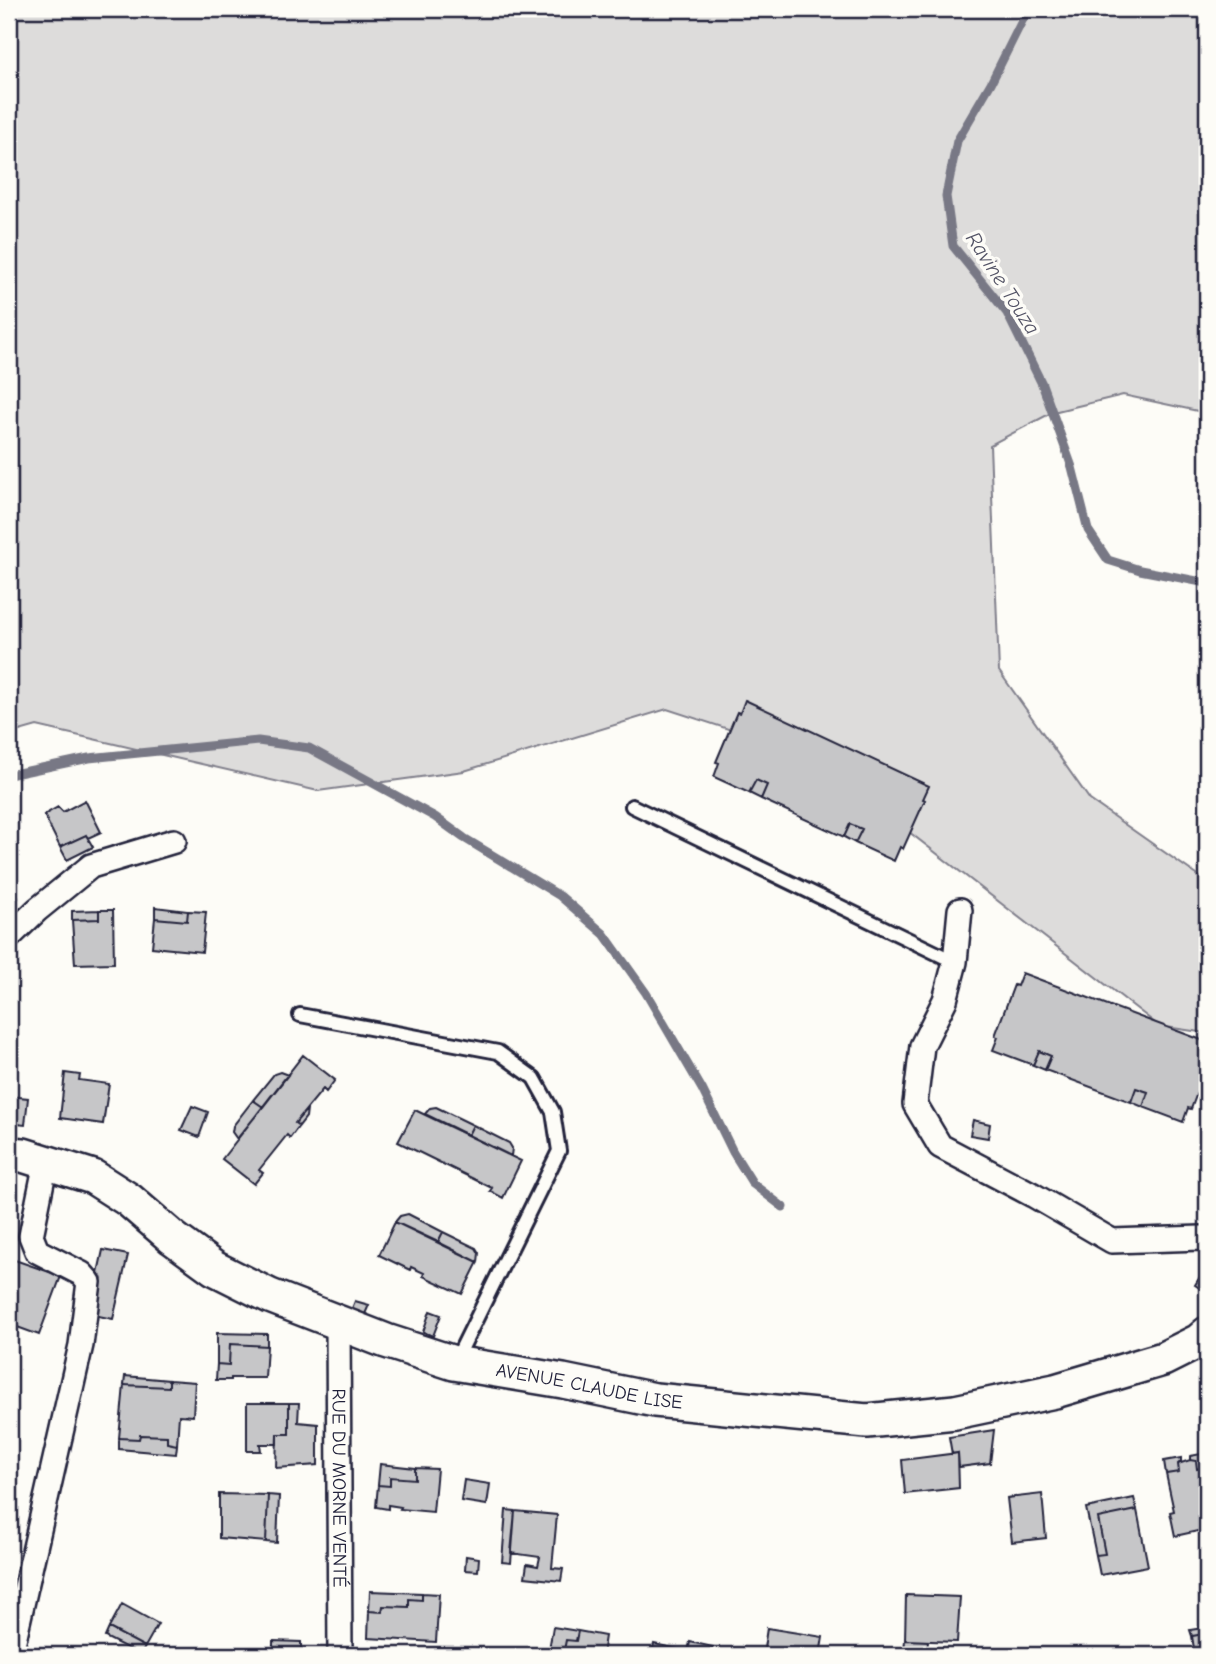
<svg xmlns="http://www.w3.org/2000/svg" width="1216" height="1664" font-family="'Comic Neue',sans-serif">
  <style>
    .green { fill: #dddcdb; stroke: #807f8b; stroke-width: 2 }
    .lines { fill: none; stroke-linecap: round; stroke-linejoin: round }
    .stream { stroke: #787885; stroke-width: 9 }
    .building { fill: #c6c6c8; stroke: #22223b; stroke-width: 2 }
    .lane-casing { stroke: #22223b; stroke-width: 18 }
    .street-casing { stroke: #22223b; stroke-width: 28 }
    .secondary-casing { stroke: #22223b; stroke-width: 38 }
    .lane { stroke: #fdfcf7; stroke-width: 12 }
    .street { stroke: #fdfcf7; stroke-width: 23 }
    .secondary { stroke: #fdfcf7; stroke-width: 33 }
    .labels { text-anchor: middle; dominant-baseline: central; stroke-width: 7; stroke-linejoin: round; paint-order: stroke }
    .street-label { font-size: 19px; fill: #22223b; stroke: #fdfcf7 }
    .water-label { font-size: 21px; font-style: italic; fill: #545466; stroke: #fdfcf7 }
  </style>
  <rect width="100%" height="100%" fill="#fdfcf7"/>
  <filter id="ink" filterUnits="userSpaceOnUse"><feTurbulence type="fractalNoise" baseFrequency=".0143" numOctaves="2"/><feDisplacementMap in="SourceGraphic" scale="14" xChannelSelector="R" yChannelSelector="G"/><feConvolveMatrix kernelMatrix="1 2 1 2 8 2 1 2 1" color-interpolation-filters="sRGB"/></filter>
  <g filter="url(#ink)">
    <path class="green" d="M9,9H1207V413L1123,395L1053,412L990,445L999,671L1090,800L1207,882V1033L1159,1026L811,756L667,709L464,771L318,791L37,726L9,734Z"/>
    <g class="lines">
      <path class="stream" d="M1028,9L991,83L957,141L946,196L953,246L1007,313L1042,384L1072,467L1088,530L1108,560L1140,570L1207,583
        M9,775L89,758L258,741L309,748L435,817L464,838L560,896L604,934L646,993L702,1089L733,1152L753,1184L783,1207"/>
    </g>
    <path class="building" d="M745,700L929,786L923,799L925,800L903,849L900,847L894,861L855,843L862,829L850,824L844,837L761,799L767,785L756,780L749,793L714,777L719,763L716,762L737,712L740,713Z
      M756,780L767,785L761,799L749,793Z
      M85,800L101,832L88,838L86,835L60,847L44,815L58,807L63,812Z
      M850,824L862,829L855,843L844,837Z
      M86,835L93,847L67,860L60,847Z
      M9,871L18,898L9,902Z
      M155,907L188,911L187,921L155,918Z
      M99,910H113L114,963L75,964L72,920L99,919Z
      M99,910V919L72,920V911Z
      M188,911L206,912L202,952L152,947L155,918L187,921Z
      M1022,973L1207,1042V1066L1191,1109L1188,1108L1183,1122L1143,1107L1148,1092L1136,1088L1131,1102L1045,1070L1051,1056L1039,1051L1033,1065L993,1050L998,1037L995,1036L1014,985L1017,986Z
      M1039,1051L1051,1056L1045,1070L1033,1065Z
      M303,1055L335,1080L326,1092L323,1089L295,1123L299,1126L290,1138L287,1135L259,1170L263,1173L254,1184L222,1159Z
      M280,1072L288,1075L263,1107L253,1100L274,1074Z
      M65,1073L80,1075L79,1080L109,1084L103,1124L60,1118Z
      M1136,1088L1148,1092L1143,1107L1131,1102Z
      M9,1096L28,1098L25,1125L9,1123Z
      M253,1100L263,1107L237,1139L232,1132L233,1126Z
      M192,1106L208,1112L199,1137L181,1130Z
      M436,1107L473,1125L468,1135L425,1114L430,1108Z
      M307,1109L306,1117L299,1126L295,1123Z
      M415,1110L521,1161L503,1198L490,1191L492,1188L398,1142Z
      M973,1120L990,1124L988,1138L970,1135Z
      M473,1125L509,1143L512,1148L511,1156L468,1135Z
      M408,1214L443,1232L438,1242L395,1222L400,1216Z
      M395,1222L478,1262L462,1294L423,1276L424,1273L411,1267L410,1270L379,1255Z
      M443,1232L476,1248L479,1253L478,1262L438,1242Z
      M103,1250L128,1255L113,1319L89,1314Z
      M9,1258L61,1276L39,1335L9,1324Z
      M1203,1272L1207,1275V1293L1195,1285Z
      M355,1301L369,1305L362,1321L349,1316Z
      M430,1311L441,1315L433,1336L423,1332Z
      M217,1333L267,1334V1346L230,1344L229,1365L217,1364Z
      M230,1344L267,1346L265,1378H231V1380H216L217,1364L229,1365Z
      M125,1376L169,1380V1387L124,1385Z
      M169,1380L195,1382L193,1416L179,1415L177,1445L167,1443V1436L140,1435L139,1439L119,1438L124,1385L169,1387Z
      M247,1403H289V1434H277V1444H260L261,1451H247Z
      M289,1403H299L298,1422L318,1424V1465L276,1468L277,1434H289Z
      M994,1430L990,1463L959,1467L958,1453L952,1454L949,1437Z
      M140,1435L167,1436V1443L177,1445L176,1454L119,1449V1438L139,1439Z
      M958,1453L959,1488L905,1494L902,1460Z
      M1207,1453V1467L1197,1469L1196,1461L1190,1460V1456Z
      M1181,1458V1461L1178,1464L1179,1472L1166,1474L1164,1461Z
      M1190,1460L1196,1461L1197,1469L1207,1467V1529L1175,1536L1170,1512L1174,1511L1166,1474L1179,1472L1178,1464Z
      M380,1464L415,1468V1479L390,1477V1486L378,1485Z
      M415,1468L437,1469L433,1512L400,1509L401,1507L388,1505V1509L376,1507L378,1485L390,1486V1477L415,1479Z
      M464,1480L490,1484L487,1505L461,1501Z
      M219,1494L268,1495L266,1542L219,1538Z
      M1042,1494L1046,1538L1012,1542L1007,1498Z
      M268,1495L279,1496L277,1543L266,1542Z
      M1134,1498L1137,1510L1098,1518L1105,1554L1096,1555L1086,1508Z
      M506,1510L515,1511L511,1563L502,1562Z
      M1137,1510L1148,1566L1100,1575L1096,1555L1105,1554L1098,1518Z
      M515,1511L557,1515L552,1568L563,1569L561,1581L525,1577L527,1564L538,1566L540,1557L511,1553Z
      M466,1556L479,1558L478,1571L465,1570Z
      M370,1591L422,1593V1600L409,1599V1607L383,1606L382,1612L369,1611Z
      M422,1593L439,1594L436,1642L368,1638L369,1611L382,1612L383,1606L409,1607V1599L422,1600Z
      M906,1595L960,1597L957,1642L905,1640Z
      M122,1604L158,1624L145,1647L109,1628Z
      M553,1627L578,1631L576,1641L566,1640L563,1655H548Z
      M1207,1627V1655H1195L1192,1636L1204,1634L1203,1628Z
      M109,1628L145,1647L141,1655L105,1637Z
      M767,1628L823,1637L820,1655H763Z
      M1203,1628L1204,1634L1192,1636L1190,1630Z
      M578,1631L605,1636L602,1655H563L566,1640L576,1641Z
      M905,1640L928,1641L927,1651L904,1650Z
      M273,1641L301,1642V1655H273Z
      M690,1642L713,1647L711,1655L688,1651Z
      M654,1644L688,1651L687,1655L652,1654Z"/>
    <g class="lines">
      <g class="lane-casing">
        <path id="lane" d="M632,806L955,962
          M300,1015L498,1052L534,1078L553,1112L559,1151L456,1360"/>
      </g>
      <g class="street-casing">
        <g id="street">
          <path d="M960,910L955,962L945,1000L922,1046L915,1104L940,1146L1033,1195L1112,1241L1201,1238L1207,1241"/>
          <path d="M9,937L37,910L91,866L174,841"/>
          <path id="s1" d="M338,1322L340,1655"/>
          <path d="M11,1653L81,1345L89,1282L82,1274L37,1251L31,1236L46,1162"/>
        </g>
      </g>
      <g class="secondary-casing">
        <g id="secondary">
          <path id="s2" d="M9,1154L23,1155L93,1177L129,1200L173,1238L214,1268L270,1296L386,1341L454,1363L563,1381L655,1400L867,1421L955,1412L1055,1391L1163,1359L1199,1341L1207,1334"/>
        </g>
      </g>
      <use href="#lane" class="lane"/>
      <use href="#street" class="street"/>
      <use href="#secondary" class="secondary"/>
    </g>
  </g>
  <g class="labels">
    <g class="street-label">
      <text stroke="none"><textPath href="#s2" startOffset="635">AVENUE CLAUDE LISE</textPath></text>
      <text stroke="none"><textPath href="#s1" startOffset="166">RUE DU MORNE VENTÉ</textPath></text>
    </g>
    <g class="water-label">
      <text transform="translate(1003 283) rotate(57)">Ravine Touza</text>
    </g>
  </g>
  <rect width="1216" height="1664" fill="none" stroke="#fdfcf7" stroke-width="35"/>
  <rect x="18" y="18" width="1181" height="1629" fill="none" stroke="#22223b" stroke-width="2.5" filter="url(#ink)"/>
</svg>
